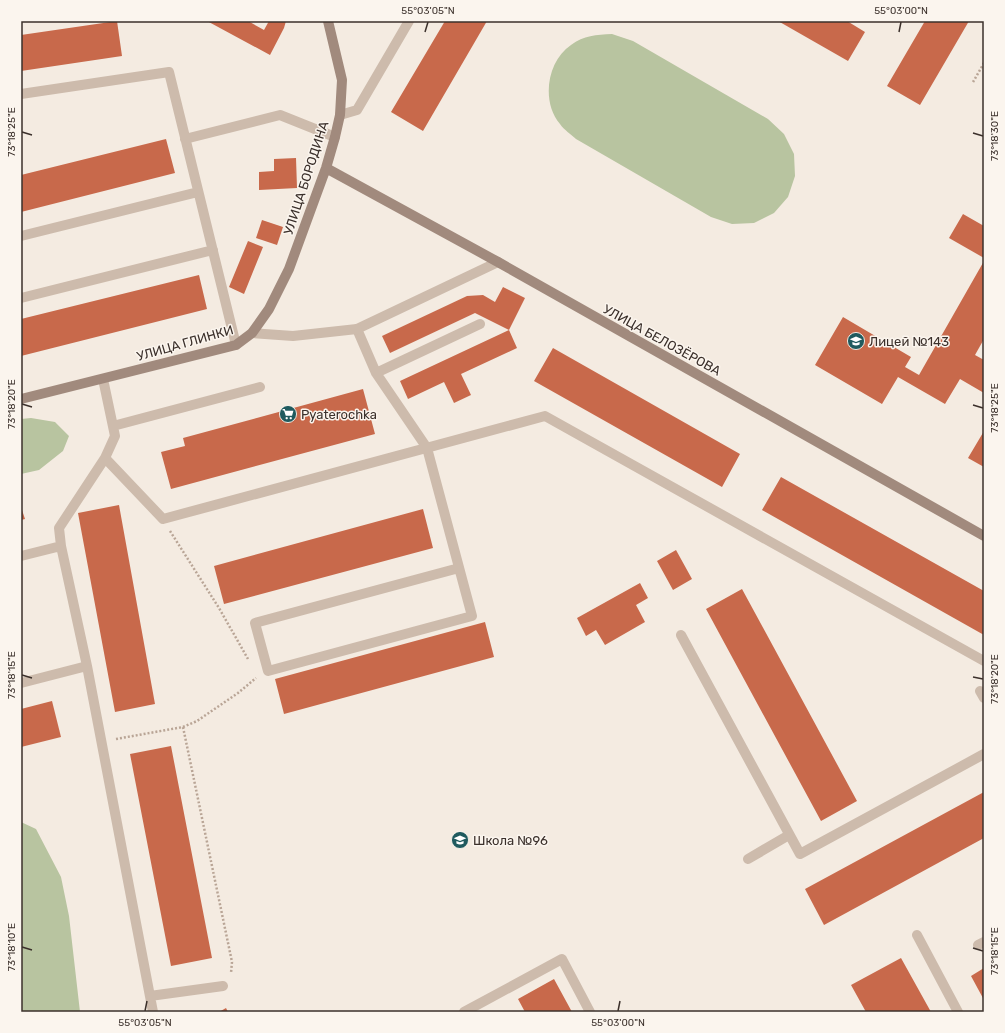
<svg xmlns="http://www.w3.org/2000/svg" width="1005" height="1033" font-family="Rubik,sans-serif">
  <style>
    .green { fill: #b8c4a0 }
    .building { fill: #c8694b }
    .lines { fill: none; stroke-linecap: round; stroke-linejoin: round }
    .path { stroke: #b9a596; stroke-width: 2.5; stroke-dasharray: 2 2; stroke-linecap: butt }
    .lane { stroke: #cdbbac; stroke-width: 10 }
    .street { stroke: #cdbbac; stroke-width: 10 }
    .secondary { stroke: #a18a7d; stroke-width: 10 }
    .ticks { fill: none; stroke: #3b302b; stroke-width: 1.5 }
    .labels { text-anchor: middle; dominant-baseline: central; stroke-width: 3; stroke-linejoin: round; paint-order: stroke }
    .street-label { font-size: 13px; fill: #3b302b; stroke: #fbf5ee }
    .poi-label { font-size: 13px; fill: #3b302b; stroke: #fbf5ee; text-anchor: start }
    .neatline { fill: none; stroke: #3b302b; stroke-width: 1.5 }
    .ticks-label { font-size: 10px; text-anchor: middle; fill: #3b302b }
  </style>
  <rect width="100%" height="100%" fill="#f4ebe1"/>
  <path class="green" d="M612,34L633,41L768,119L784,134L794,154L795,176L788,197L774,213L754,223L732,224L711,217L576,139C571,134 564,130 560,124C541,102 547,61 571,45C584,35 596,35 612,34Z
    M31,418L55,422L69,436L63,451L39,470L21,474V419Z
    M21,822L36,829L61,877L69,916L80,1012H21Z"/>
  <path class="building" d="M117,21L122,56L21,71V35Z
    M207,21H248L264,30L269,21H286L284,28L270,55Z
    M445,21H487L423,131L391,112Z
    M778,21H847L865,32L848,61Z
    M925,21H969L920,105L887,86Z
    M166,139L175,173L21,212V175Z
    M296,158L297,188L259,190V172L274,171V159Z
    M963,214L984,226V258L949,238Z
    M262,220L283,227L277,245L256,238Z
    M248,241L263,247L244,294L229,287Z
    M984,261V339L975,355L984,360V393L960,379L945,404L898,377L882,404L815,365L843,317L911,357L905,367L919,375Z
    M199,275L207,309L21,356V319Z
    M503,287L525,298L509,330L475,313L390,353L382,336L467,296L483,295L495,302Z
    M509,330L517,348L461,374L471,395L454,403L444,382L408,399L400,381Z
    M553,348L740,454L722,487L534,381Z
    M363,389L375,434L171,489L161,452L185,446L183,438Z
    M984,431V467L968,458Z
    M781,477L984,591V635L762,510Z
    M119,505L155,704L115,712L78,513Z
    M21,507L25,519L21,520Z
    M423,509L433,548L224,604L214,566Z
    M676,550L692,579L673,590L657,561Z
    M640,583L648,598L636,605L645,622L605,645L596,630L586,636L577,618Z
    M742,589L857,801L821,821L706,609Z
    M485,622L494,657L284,714L275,679Z
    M52,701L61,737L21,747V709Z
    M171,746L212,958L171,966L130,754Z
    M984,792V838L824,925L805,889Z
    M901,958L931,1012H866L851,985Z
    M984,968V1000L971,976Z
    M554,979L572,1012H525L518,999Z
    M226,1008L228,1012H219Z"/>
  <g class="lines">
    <path class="path" d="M973,82L984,63
      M170,531L219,608L248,659
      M183,727L232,962L231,973
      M116,739L183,727L197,721L238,693L256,678"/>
    <path class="lane" d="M21,94L169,72L236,345
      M340,115L357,110L409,21
      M185,139L280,115L335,137
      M21,236L198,192
      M21,298L213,250
      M376,373L480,324
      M103,379L115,436L105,458L59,528L61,546L87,666L153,1012
      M113,426L260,387
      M105,458L163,519L545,416L984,661
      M21,556L61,546
      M459,568L255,623L268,671L472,616L427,448L376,373L357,329L498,262
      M681,635L800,854L984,754
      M21,683L87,666
      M980,691L984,698
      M748,859L789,835
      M917,935L958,1012
      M978,945L984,942
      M150,996L223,986
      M464,1012L562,959L590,1012"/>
    <path class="street" d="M252,333L293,336L357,329"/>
    <path class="secondary" d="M326,168L498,262L984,536
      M21,399L236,345L252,333L269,309L289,269L326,168L335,137L340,115L342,80L328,21"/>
  </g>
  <path class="ticks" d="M425,32L428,22M899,32L901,22M22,132L32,135M973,133L983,136M22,404L32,407M973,405L983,408M22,675L32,678M973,677L983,679M22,947L32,950M973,948L983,951M145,1011L147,1001M618,1011L620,1001"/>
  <defs>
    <g id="school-disc" transform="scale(0.9)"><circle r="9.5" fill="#1f5a5e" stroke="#fbf5ee"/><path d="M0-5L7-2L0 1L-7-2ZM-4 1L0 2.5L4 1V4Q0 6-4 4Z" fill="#fff"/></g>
    <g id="supermarket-disc" transform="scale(0.9)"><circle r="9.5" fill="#1f5a5e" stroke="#fbf5ee"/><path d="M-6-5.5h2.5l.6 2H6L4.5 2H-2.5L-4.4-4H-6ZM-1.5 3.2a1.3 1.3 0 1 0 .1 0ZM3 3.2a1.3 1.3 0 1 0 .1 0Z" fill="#fff"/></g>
  </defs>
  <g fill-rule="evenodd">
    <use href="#school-disc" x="856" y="341"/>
    <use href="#supermarket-disc" x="288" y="414"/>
    <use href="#school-disc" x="460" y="840"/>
  </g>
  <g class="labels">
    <g class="street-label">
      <text transform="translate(306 178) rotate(-72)">УЛИЦА БОРОДИНА</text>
      <text transform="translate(662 340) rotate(29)">УЛИЦА БЕЛОЗЁРОВА</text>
      <text transform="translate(185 343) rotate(-16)">УЛИЦА ГЛИНКИ</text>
    </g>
    <g class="poi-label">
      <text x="869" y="341">Лицей №143</text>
      <text x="301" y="414">Pyaterochka</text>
      <text x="473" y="840">Школа №96</text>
    </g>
  </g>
  <rect width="1005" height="1033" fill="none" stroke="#fbf5ee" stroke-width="44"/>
  <rect x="22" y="22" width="961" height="989" class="neatline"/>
  <g class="ticks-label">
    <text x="428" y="14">55°03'05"N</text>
    <text x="901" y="14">55°03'00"N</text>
    <text transform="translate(11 132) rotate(-90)" y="4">73°18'25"E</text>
    <text transform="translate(994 136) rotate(-90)" y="4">73°18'30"E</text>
    <text transform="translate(11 404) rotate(-90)" y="4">73°18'20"E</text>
    <text transform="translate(994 408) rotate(-90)" y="4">73°18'25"E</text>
    <text transform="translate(11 675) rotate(-90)" y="4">73°18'15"E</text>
    <text transform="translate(994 679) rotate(-90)" y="4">73°18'20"E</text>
    <text transform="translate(11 947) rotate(-90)" y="4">73°18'10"E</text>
    <text transform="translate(994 951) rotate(-90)" y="4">73°18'15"E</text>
    <text x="145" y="1026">55°03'05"N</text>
    <text x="618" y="1026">55°03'00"N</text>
  </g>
</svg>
